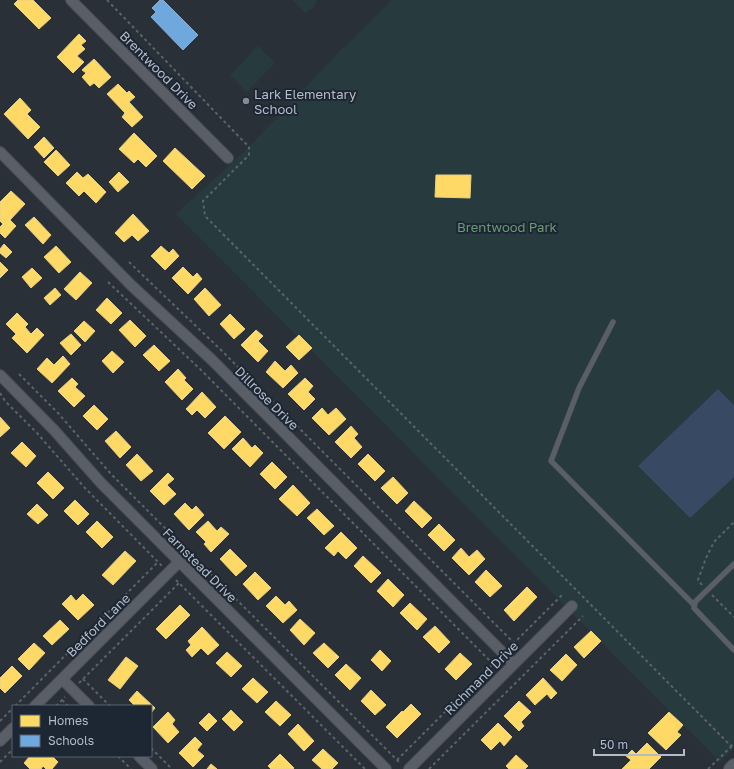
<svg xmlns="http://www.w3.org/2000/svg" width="734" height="769" font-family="'Golos Text',sans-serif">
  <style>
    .green { fill: #273a3e }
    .water { fill: #384963 }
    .homes { fill: #ffd966; stroke: #e8d084 }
    .schools { fill: #6fa8dc; stroke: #84aed6 }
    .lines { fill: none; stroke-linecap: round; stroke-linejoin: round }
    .service-casing { stroke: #484c53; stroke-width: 6 }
    .minor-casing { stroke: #484c53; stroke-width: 12 }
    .tertiary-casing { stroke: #484c53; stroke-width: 14 }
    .path { stroke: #5d636a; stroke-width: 2; stroke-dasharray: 3 3; stroke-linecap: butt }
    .service { stroke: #5a5e66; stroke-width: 5 }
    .minor { stroke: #5a5e66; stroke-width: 10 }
    .tertiary { stroke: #5a5e66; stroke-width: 12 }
    .poi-dot { fill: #848b96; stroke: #1d2633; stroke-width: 1.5 }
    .labels { text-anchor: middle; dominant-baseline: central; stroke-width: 4; stroke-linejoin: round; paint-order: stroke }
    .street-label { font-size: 13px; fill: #b4bcc9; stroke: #1d2633 }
    .poi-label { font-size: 13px; fill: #b4bcc9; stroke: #1d2633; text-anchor: start }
    .park-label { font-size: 13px; fill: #6b9a76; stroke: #1d2633 }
  </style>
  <rect width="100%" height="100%" fill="#2a3038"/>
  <path class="green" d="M293,0H317L314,7L305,13Z
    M392,0H734V748L720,762L176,214L249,147L336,55Z
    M258,46L275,63L247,92L230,75Z"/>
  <path class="water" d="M718,389L734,405V477L690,518L638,466Z"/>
  <path class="homes" d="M18,0H33L51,18L39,29L14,4Z
    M79,34L86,41L81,45L85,49L77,56L84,62L73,73L57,57Z
    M94,59L111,77L99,88L94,83L90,86L82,77L86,73L82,70Z
    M118,84L127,93L129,91L135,97L129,102L143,117L132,127L122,117L125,113L107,94Z
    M20,98L31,110L27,114L40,127L28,139L4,114Z
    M134,133L157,156L146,167L138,159L134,163L119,149Z
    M44,137L54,148L44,158L34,147Z
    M175,148L205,176L192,189L163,161Z
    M56,150L70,165L58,176L44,162Z
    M77,172L83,178L88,174L106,192L96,203L84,191L79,196L66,183Z
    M119,172L129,182L118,192L109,182Z
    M436,175H471L470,198L435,197Z
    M11,191L25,204L10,220L16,226L5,238L0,233V227L3,224L0,221V202Z
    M133,214L149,231L138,241L132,235L124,242L115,233Z
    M34,217L51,235L43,244L25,225Z
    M4,244L12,252L6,258L0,253V249Z
    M56,246L71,262L59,273L44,257Z
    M161,246L169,253L173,249L179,256L165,270L151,256Z
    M0,262L8,270L0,278Z
    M183,267L193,277L197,273L202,279L188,294L172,278Z
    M32,268L42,278L31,288L22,277Z
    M80,272L92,283L76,300L64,289Z
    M55,288L61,295L50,305L44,298Z
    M205,288L221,305L209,316L194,299Z
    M107,298L122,313L111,324L96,310Z
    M17,313L28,324L25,327L31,334L37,328L44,335L27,353L12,338L16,334L6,324Z
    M230,314L245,329L234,339L220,324Z
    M130,320L146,336L135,347L119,330Z
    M84,321L95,331L85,342L74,331Z
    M256,330L263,336L258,341L268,351L258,362L241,345Z
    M71,334L81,345L71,355L60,343Z
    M299,335L312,348L299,360L286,347Z
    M154,345L170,361L159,371L143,355Z
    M112,351L124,362L113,373L102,361Z
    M63,356L70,364L52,383L37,369L47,358L54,365Z
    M275,361L285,371L291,365L298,373L283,388L266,372Z
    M178,369L186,378L184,380L193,389L182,400L165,382Z
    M72,378L78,384L75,387L85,396L74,407L58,391Z
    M305,378L313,386L308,392L315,399L304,410L288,394Z
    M202,392L216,407L205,418L197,410L192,415L186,409Z
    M94,405L108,419L97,430L83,416Z
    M322,408L328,415L336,408L346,419L329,435L312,418Z
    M225,416L241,432L224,449L208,433Z
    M0,417L10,428L0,437Z
    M351,426L358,434L354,438L362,447L351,458L335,442Z
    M116,431L131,447L120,458L105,441Z
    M243,438L252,448L255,445L263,453L250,467L232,449Z
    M22,442L36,456L26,467L11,453Z
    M137,454L153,471L141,481L126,465Z
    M368,454L385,471L375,481L358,464Z
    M272,462L287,477L275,489L260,474Z
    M48,472L64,488L53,499L37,483Z
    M168,473L174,479L167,485L176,494L164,505L150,491Z
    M393,477L408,493L397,504L381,488Z
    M293,485L310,503L297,516L279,499Z
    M75,500L89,514L78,525L64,511Z
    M414,501L432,518L422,528L405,511Z
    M185,503L192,510L196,506L204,515L189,530L174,514Z
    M37,504L48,515L38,524L27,514Z
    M317,509L334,526L324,535L307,518Z
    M97,521L113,537L102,548L86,532Z
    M208,521L217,531L221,527L229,534L211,552L204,544L206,542L196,532Z
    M439,524L455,540L444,551L428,535Z
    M341,532L357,548L346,559L338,551L334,556L325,548Z
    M461,548L469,557L477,550L485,559L469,575L452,558Z
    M230,549L247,566L236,576L220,559Z
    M125,551L136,561L113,585L102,575Z
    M363,556L381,573L371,583L354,566Z
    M486,570L502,586L490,597L475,582Z
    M255,572L271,588L258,600L243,584Z
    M388,579L404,595L393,607L377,591Z
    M527,587L537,597L514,621L504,610Z
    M83,594L94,605L78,620L62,604L71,595L76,601Z
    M276,596L285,605L289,601L297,610L283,623L266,606Z
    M410,603L427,619L417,630L400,613Z
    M180,605L190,615L166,639L156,629Z
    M300,619L315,633L304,645L290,630Z
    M60,620L69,629L52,645L43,636Z
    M435,626L450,642L439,653L423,637Z
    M202,627L219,645L208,655L201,648L192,657L186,650L191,645L188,641Z
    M591,631L601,641L584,658L574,647Z
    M34,643L45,653L29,670L18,659Z
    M324,643L339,657L328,668L313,653Z
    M380,650L391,661L382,671L371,660Z
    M227,652L242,666L231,677L216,663Z
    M460,653L472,664L456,680L445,669Z
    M566,654L577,665L562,681L550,670Z
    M126,657L138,666L120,689L108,680Z
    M346,664L361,678L350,690L335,675Z
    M12,666L22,676L5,693L0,688V678Z
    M253,678L268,692L257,703L242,689Z
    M543,678L557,693L551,699L547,694L535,705L526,695Z
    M371,690L386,705L375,715L361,701Z
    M137,691L155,708L151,713V706H135L129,700Z
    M276,701L291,715L280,726L265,712Z
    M519,701L531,712L521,722L524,726L519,731L504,716Z
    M411,704L421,714L397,738L386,727L402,711L403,712Z
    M231,710L243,722L234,731L222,719Z
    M168,712L175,720L172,724L179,732L168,743L153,727Z
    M669,712L683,725L677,732L681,735L666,750L648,733Z
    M209,713L217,721L207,731L199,723Z
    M498,723L512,737L504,746L500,741L491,750L481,740Z
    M298,724L314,741L304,751L288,734Z
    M195,737L202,744L197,750L204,756L193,767L179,753Z
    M647,743L661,757L649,769H622L631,760L626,756L632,750L636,754Z
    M323,749L338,763L332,769H322L312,760Z
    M280,754L294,768L293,769H271L268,766Z
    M516,755L528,766L525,769H509L506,766Z
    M30,756H52L58,762L52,769H46L43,766L41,769H30L24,763Z
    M211,764L217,769H207Z"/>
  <path class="schools" d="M160,0H163L198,35L183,50L151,17L156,12L152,8Z"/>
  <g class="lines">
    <g class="service-casing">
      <path id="service" d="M613,322L579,388L551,461L694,605
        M734,564L695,602L694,608L734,650"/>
    </g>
    <g class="minor-casing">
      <path id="minor" d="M71,0L228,158
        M0,152L132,286L212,360L514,664
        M0,375L54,430L101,483L386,769
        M62,679L89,706
        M35,706L179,562
        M0,741L13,728
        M139,756L152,769
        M409,769L572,606"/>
    </g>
    <g class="tertiary-casing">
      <path id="tertiary" d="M730,769L734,765"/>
    </g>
    <path class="path" d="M107,0L249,147V155L203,201L205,216L731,746L734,743
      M129,262L221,350L514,643
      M108,282L201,370L493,664
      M19,374L58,413L111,474L401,764
      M0,393L5,401L37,433L84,487L162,566
      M176,580L365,769
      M702,585L698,580L706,558L714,542L734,522
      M712,595L734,617
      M513,644L562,595
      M83,679L110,706
      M79,683L179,583
      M62,700L68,706
      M15,706L158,562
      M56,706L65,697
      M0,721L13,708
      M151,748L172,769
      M118,756L131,769
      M397,760L493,664
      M0,762L13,749
      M429,769L583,616
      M708,769L732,746"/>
    <use href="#service" class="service"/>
    <use href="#minor" class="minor"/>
    <use href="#tertiary" class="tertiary"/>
  </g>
  <circle class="poi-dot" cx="246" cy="101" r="4"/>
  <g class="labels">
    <g class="street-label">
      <text transform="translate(159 70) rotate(45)">Brentwood Drive</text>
      <text transform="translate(267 398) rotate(45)">Dillrose Drive</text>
      <text transform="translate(200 565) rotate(45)">Farnstead Drive</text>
      <text transform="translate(98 625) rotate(-45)">Bedford Lane</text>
      <text transform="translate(481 678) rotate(-45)">Richmand Drive</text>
    </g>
    <g class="poi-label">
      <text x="254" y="94">Lark Elementary<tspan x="254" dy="15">School</tspan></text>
    </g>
    <g class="park-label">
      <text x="507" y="227">Brentwood Park</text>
    </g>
  </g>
  <rect x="12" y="705" width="140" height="52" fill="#1d2633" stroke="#59626f"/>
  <rect x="20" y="715" width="20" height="12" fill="#ffd966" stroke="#59626f"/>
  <text x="48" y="725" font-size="12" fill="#b4bcc9">Homes</text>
  <rect x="20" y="735" width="20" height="12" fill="#6fa8dc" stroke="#59626f"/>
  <text x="48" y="745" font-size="12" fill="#b4bcc9">Schools</text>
  <path d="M594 749v6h90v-6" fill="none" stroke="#b4bcc9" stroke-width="2"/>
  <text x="600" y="749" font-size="12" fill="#b4bcc9" stroke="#1d2633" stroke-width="3" paint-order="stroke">50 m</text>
</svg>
